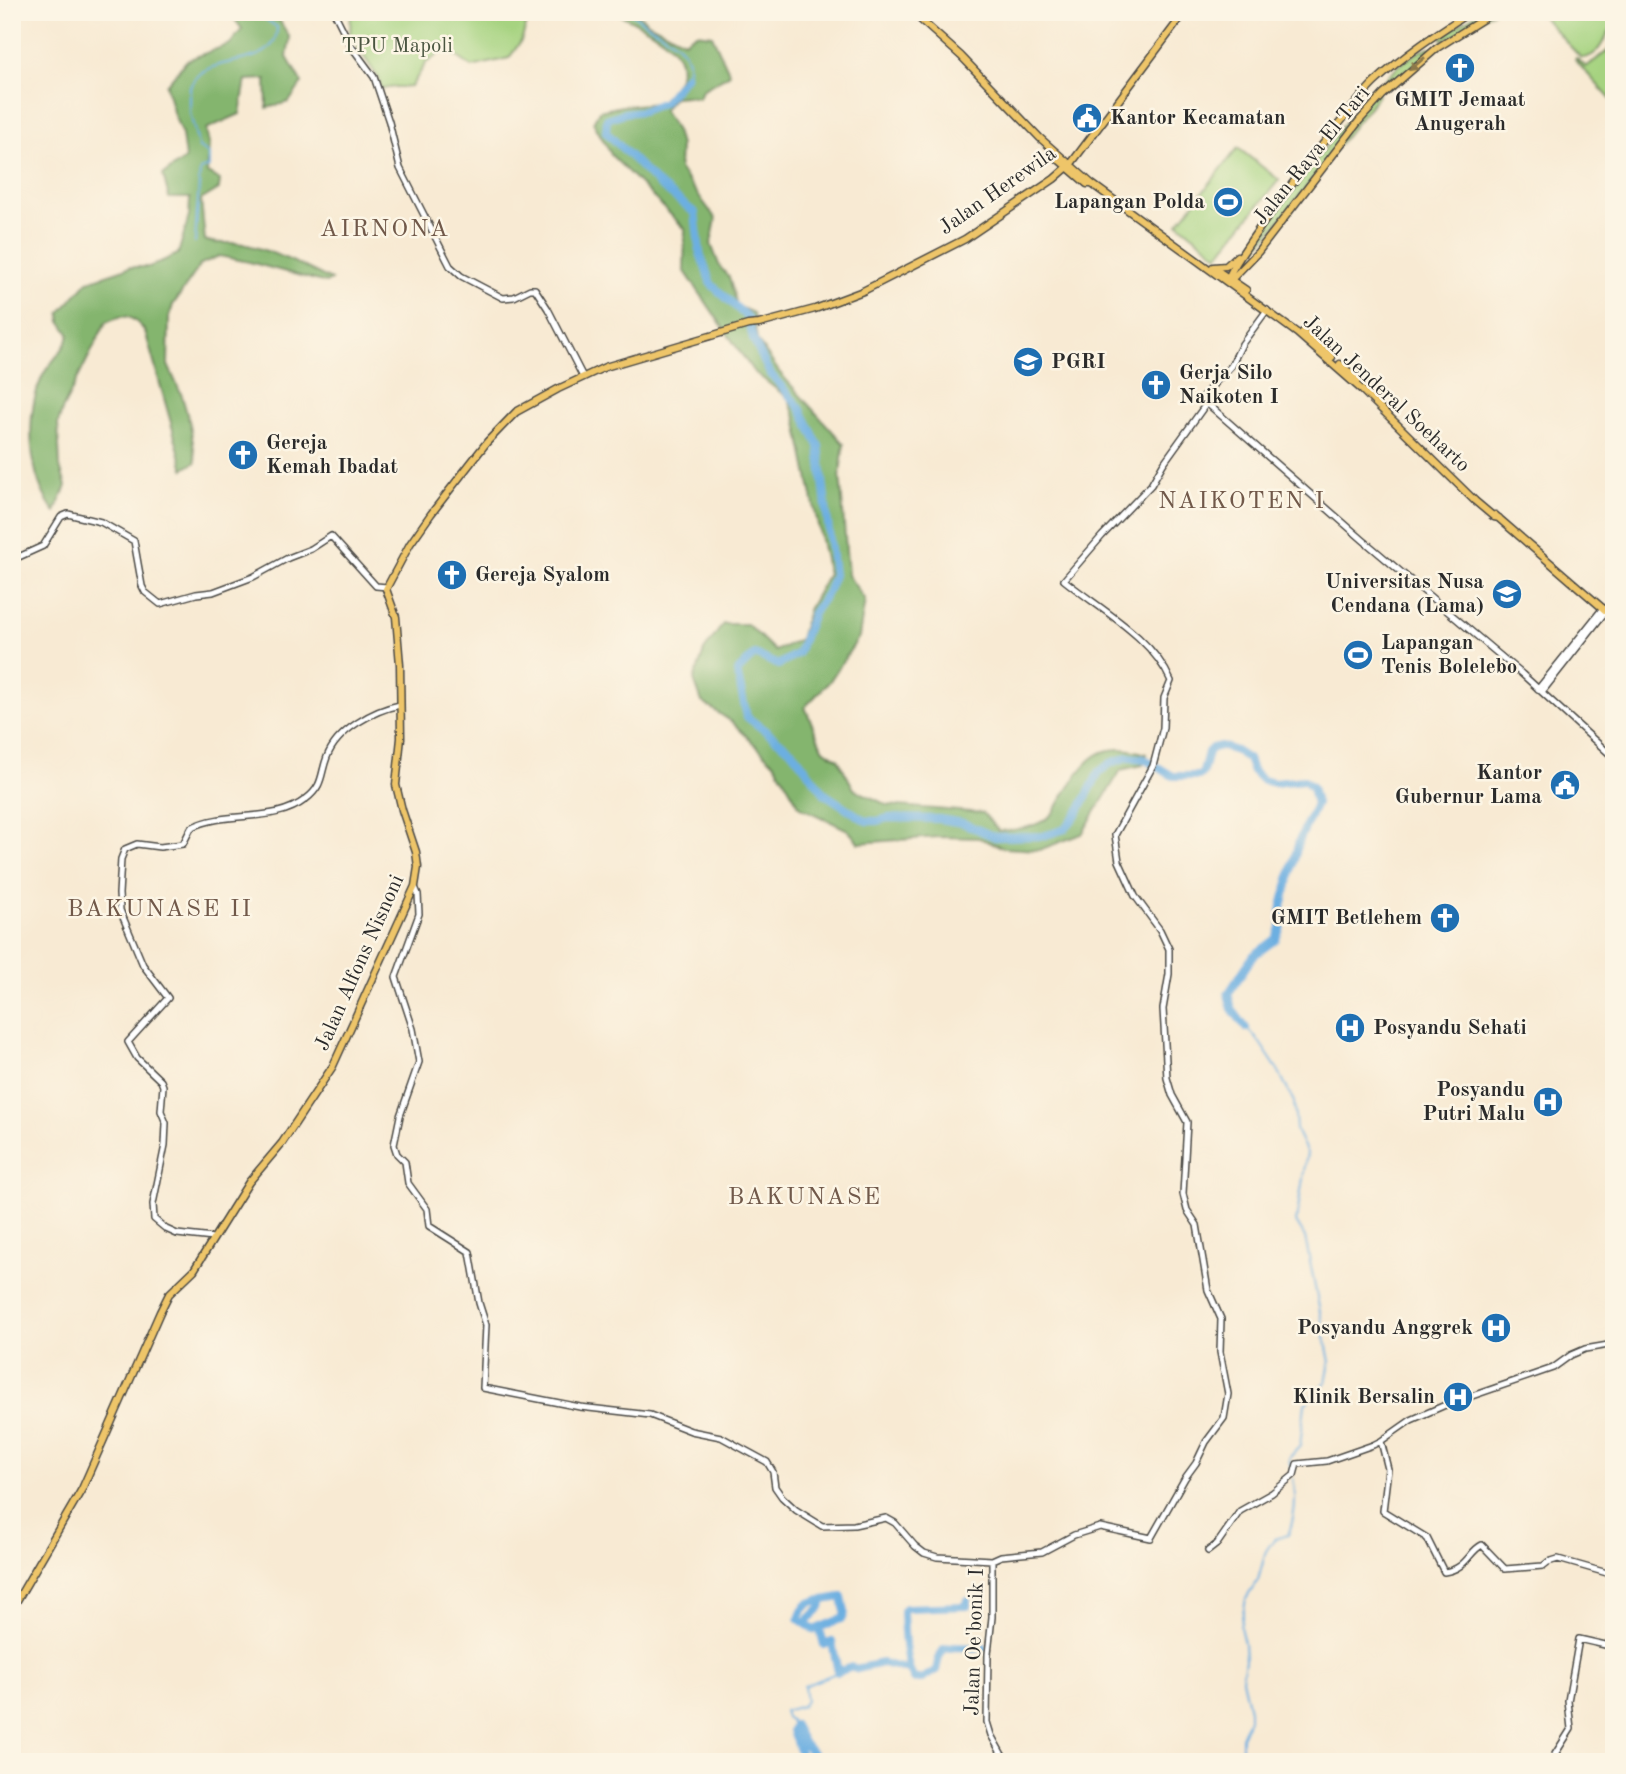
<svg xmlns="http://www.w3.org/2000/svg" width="1626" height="1774" font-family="'Old Standard TT',serif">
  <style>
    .green { fill: #a6d380; stroke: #687f56; stroke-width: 2 }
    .forest { fill: #84b56e; stroke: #58704c; stroke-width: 2 }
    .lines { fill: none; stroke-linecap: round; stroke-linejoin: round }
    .stream { stroke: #6cafe1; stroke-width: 2 }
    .river { stroke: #6cafe1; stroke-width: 8 }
    .minor-casing { stroke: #4a4844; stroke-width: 8 }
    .major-casing { stroke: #4a4844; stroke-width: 9 }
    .minor { stroke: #fff; stroke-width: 5 }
    .major { stroke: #eec569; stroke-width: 6 }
    .oneway { fill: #8c784a }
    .labels { text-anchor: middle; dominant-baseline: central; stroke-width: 5; stroke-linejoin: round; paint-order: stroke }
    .park-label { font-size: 21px; fill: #4a5540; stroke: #fcf5e5 }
    .poi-label { font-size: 21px; font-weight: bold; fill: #2b2b2b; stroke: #fcf5e5; text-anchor: start }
    .street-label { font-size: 21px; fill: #2b2b2b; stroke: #fcf5e5 }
    .quarter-label { font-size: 24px; letter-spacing: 2px; fill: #71594a; stroke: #fcf5e5 }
  </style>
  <rect width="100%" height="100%" fill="#fcf5e5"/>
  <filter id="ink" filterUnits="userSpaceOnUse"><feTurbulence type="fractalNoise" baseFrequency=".0143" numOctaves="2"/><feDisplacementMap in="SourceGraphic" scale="14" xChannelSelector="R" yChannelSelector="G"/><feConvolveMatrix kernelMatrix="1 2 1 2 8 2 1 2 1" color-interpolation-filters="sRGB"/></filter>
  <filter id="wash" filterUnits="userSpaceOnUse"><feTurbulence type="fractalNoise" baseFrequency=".00686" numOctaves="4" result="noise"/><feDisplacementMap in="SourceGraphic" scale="28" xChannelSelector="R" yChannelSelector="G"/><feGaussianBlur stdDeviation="1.57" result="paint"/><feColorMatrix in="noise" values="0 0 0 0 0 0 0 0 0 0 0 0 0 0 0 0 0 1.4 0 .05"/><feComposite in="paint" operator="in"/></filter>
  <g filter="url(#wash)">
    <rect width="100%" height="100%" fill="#f8ead3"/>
    <path class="green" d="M351,12H531L521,41L509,58L472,67L446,49L426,63L411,87H396L381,89L379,79L350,36Z
      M1479,12H1492L1457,34L1442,40V36Z
      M1538,12H1614V25C1603,37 1601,58 1581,58Z
      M1429,47L1432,51L1387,88L1381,87C1386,72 1415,53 1429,47Z
      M1609,50L1614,52V103L1575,60L1576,58L1586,67Z
      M1374,90L1378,94L1377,97C1329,154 1287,217 1236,271L1258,238L1338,131Z
      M1238,148L1279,180L1218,255L1178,223Z
      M1361,644L1368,651L1356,666L1348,659Z"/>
    <path class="forest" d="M229,12H279L278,18L290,38L287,57L302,83L289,102L267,108L266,79L246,80L240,114L206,129L209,144L207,173L220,180L219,189L201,200L205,240C218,246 229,241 243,244C271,250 306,267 331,280L326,283L249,262L219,256L201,264L173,305L169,318L168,365L182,396L190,424L196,462L184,469L145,331C131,314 125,313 106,322L63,408L58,423L60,467L66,486L55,512C28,479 24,414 43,375C50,361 67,349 69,334L61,322L60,313L88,281L130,267H149L178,254L189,216L190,198H169L163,175L185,159L182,135L173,112L166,85L187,60L230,44L242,29Z
      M615,12H636L648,23L684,41L696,33L712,35L730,74L702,90L699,98L687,96L674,97L663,110L676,131L680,145L679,169L716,219L711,244L720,267L729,277L737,306L753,313L757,340L780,373L844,444L840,473L848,575L865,600L859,637L829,682L805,707L822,748L838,759L854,789L887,805L983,813L999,831C1016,830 1036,828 1050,816C1055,812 1059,803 1062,798C1086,761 1098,738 1146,754L1143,765L1121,770L1082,834L1039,850L1004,848L979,838L939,837L859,843L848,830L800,807L776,765L732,722L702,702L694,680L704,651L723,624H747L775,651L800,639L808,610L828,574L796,418L788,398L753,371L684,270L685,229L612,156L593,122L599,111L622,106L659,103C665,96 676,86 679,77C691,44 637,24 615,12Z"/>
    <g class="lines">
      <path class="stream" d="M631,12C648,32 700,42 686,76
        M195,243L200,170L209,167V154L199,148L190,113V87C193,81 198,74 204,71C228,56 277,66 277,27L255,12
        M1246,1028L1256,1037L1278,1070L1294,1102L1296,1130L1307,1153L1296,1222L1305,1237L1330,1362L1326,1382L1305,1404L1300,1446L1289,1458L1292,1473
        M794,1725L786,1717L784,1711L802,1706L806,1701L804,1686L841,1671
        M1244,1762L1241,1758V1737L1249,1719V1710L1242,1679L1245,1660L1244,1643L1240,1627L1246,1599L1258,1580L1266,1551L1274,1539L1288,1535C1295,1517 1297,1497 1293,1478"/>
      <path class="river" d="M647,109L664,102L686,76
        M642,111L624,113L607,119L606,132L658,184L695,213L700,253L711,284L748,318L753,339L769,372L800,408L819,446L834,575L827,593L813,613L798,653L778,665L755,654L737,672L747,717L792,751L825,794L866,821H877L888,818L939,819L963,823L995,837L1043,836L1065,829L1080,809L1099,772L1111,763L1128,757L1144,759L1173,776H1199L1203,772L1208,752L1212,748L1221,746L1236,751L1248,759L1252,770L1262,780L1275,783L1304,780L1312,787L1316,804L1299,841L1281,910V927L1276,939L1253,956L1228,994L1232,1009L1246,1028
        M967,1601V1606L905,1608L903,1611C904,1630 904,1662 914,1679H922L936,1670L939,1657L944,1649L955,1647L984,1648
        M806,1622L821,1607L823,1600L842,1597L845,1612L843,1618L814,1630L799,1619C802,1607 810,1600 823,1600
        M820,1629L824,1645L832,1642L838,1672L852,1667L856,1669L882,1663L909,1670
        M794,1725L804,1744L820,1762
        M793,1728L792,1730L803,1762"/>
    </g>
  </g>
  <g filter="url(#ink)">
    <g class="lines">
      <g class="minor-casing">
        <path id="minor" d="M334,12L351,46L374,77L389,122L400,168L450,266L461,276L503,298L514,297L530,289H535L548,309L583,377
          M1267,310L1242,344L1231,366L1201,398L1363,540L1522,674L1614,758
          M12,560L43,546L61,517L68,514L101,522L134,541L142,586L145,592L160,604L196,594L213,592L253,577L288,558L311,549L331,536L376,586L387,587
          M1538,689L1603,608
          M1542,692L1606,611
          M415,887L418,894L419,914L396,977L413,1029L419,1062L400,1116L394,1145L397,1154L405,1162L408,1183L427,1209L429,1226L470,1252L479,1303L486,1325L483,1388L580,1407L650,1415L691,1431L721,1437L767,1462L773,1472L775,1487L782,1497L796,1510L822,1526L854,1525L886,1518L895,1523L915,1546L924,1553L937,1557L992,1560
          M213,1238L177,1234L166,1229L154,1219L153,1204L165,1145L166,1123L161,1111L163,1086L161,1081L137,1058L128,1042L168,998L143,965L120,910L119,894L121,859L125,849L137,844L160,847L183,844L191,828C227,809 273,825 306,799C324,785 320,775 327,757C337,730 374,710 400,705
          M1614,1344L1585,1349L1571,1355L1553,1368L1443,1406L1411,1420L1381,1441L1388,1469L1383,1511L1427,1538L1444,1572C1467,1569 1469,1551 1482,1545L1505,1569L1543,1566L1548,1562L1558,1559L1614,1575
          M1208,1551L1217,1544L1240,1511L1272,1493L1294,1475L1297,1464L1327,1461L1373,1445L1381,1441
          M1608,1645L1614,1629
          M1006,1762L991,1735L987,1722L988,1654L992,1617V1560L1001,1556L1042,1552L1074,1535L1100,1527L1151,1538L1185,1478L1196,1463L1206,1442L1224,1418L1228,1394L1220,1352L1221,1319L1208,1290L1197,1225L1187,1210L1183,1194L1187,1122L1172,1095L1167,1078L1163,1009L1169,974V949L1160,930L1135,896L1119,861L1115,835L1153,766L1163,728L1164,698L1171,681C1152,637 1101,610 1064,580L1102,536L1151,485L1163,464L1206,404
          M1550,1762L1571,1729L1568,1701L1579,1639L1614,1647"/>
      </g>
      <g class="major-casing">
        <path id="major" d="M912,12L961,56L1040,138L1092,184L1297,333L1362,390L1475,501L1494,517L1499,518
          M1058,159L1087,184H1092
          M1213,267L1226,266L1237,256
          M1215,269L1246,290
          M1228,280C1230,261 1354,101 1375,82C1404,55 1436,34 1470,12
          M1231,280L1258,252L1359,121L1383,95L1437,48L1494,12
          M1303,332L1332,357
          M1340,364L1358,380
          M1495,515L1614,618
          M12,1609L82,1489L160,1312L169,1294L194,1270L249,1182L282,1143L333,1066L415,886L418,867L416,852L402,810L396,785L401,738L400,665L396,617L386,589L410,544L431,514L487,442L516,412L558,389L605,367L748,325L759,324L815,309L863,291L965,239L1054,179L1070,165L1185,12"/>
      </g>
      <use href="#minor" class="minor"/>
      <use href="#major" class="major"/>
    </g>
    <defs><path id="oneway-solid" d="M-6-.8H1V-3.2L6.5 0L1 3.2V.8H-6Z" transform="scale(1.75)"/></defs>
    <use class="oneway" href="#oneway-solid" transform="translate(1417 64) rotate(140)"/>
  </g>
  <defs>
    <g id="church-disc" transform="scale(1.575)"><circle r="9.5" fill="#1f6fb2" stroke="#fcf5e5"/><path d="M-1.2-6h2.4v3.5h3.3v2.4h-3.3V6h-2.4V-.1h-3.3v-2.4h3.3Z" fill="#fff"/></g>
    <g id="civic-disc" transform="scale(1.575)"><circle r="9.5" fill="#1f6fb2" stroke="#fcf5e5"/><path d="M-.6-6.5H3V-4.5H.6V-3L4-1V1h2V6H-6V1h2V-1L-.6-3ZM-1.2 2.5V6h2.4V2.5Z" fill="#fff"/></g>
    <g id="stadium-disc" transform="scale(1.575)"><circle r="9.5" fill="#1f6fb2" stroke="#fcf5e5"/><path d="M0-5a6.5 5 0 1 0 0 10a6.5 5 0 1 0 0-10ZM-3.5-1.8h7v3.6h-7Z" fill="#fff"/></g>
    <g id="university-disc" transform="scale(1.575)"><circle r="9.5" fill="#1f6fb2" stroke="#fcf5e5"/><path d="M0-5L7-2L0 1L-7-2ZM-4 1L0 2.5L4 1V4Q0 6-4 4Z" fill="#fff"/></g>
    <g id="hospital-disc" transform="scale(1.575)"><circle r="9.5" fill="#1f6fb2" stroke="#fcf5e5"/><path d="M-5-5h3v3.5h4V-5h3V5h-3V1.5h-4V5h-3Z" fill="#fff"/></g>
  </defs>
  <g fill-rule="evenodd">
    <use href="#church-disc" x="1460" y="68"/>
    <use href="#civic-disc" x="1087" y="118"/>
    <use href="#stadium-disc" x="1228" y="202"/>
    <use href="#university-disc" x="1028" y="362"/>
    <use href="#church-disc" x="1156" y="385"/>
    <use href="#church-disc" x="243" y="455"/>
    <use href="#church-disc" x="452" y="575"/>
    <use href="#university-disc" x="1507" y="594"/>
    <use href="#stadium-disc" x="1358" y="655"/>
    <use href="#civic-disc" x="1565" y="785"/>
    <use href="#church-disc" x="1445" y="918"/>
    <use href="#hospital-disc" x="1350" y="1028"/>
    <use href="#hospital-disc" x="1548" y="1102"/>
    <use href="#hospital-disc" x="1496" y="1328"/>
    <use href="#hospital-disc" x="1458" y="1397"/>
  </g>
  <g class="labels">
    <g class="park-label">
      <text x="397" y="46">TPU Mapoli</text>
    </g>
    <g class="poi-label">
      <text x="1460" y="100" text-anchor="middle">GMIT Jemaat<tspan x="1460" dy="24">Anugerah</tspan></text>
      <text x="1110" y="118">Kantor Kecamatan</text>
      <text x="1205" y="202" text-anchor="end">Lapangan Polda</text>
      <text x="1051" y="362">PGRI</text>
      <text x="1179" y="373">Gerja Silo<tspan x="1179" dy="24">Naikoten I</tspan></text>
      <text x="266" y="443">Gereja<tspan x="266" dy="24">Kemah Ibadat</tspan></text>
      <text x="475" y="575">Gereja Syalom</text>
      <text x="1484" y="582" text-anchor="end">Universitas Nusa<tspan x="1484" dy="24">Cendana (Lama)</tspan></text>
      <text x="1381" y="643">Lapangan<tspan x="1381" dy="24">Tenis Bolelebo</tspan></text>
      <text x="1542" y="773" text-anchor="end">Kantor<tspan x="1542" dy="24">Gubernur Lama</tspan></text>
      <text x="1422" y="918" text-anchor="end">GMIT Betlehem</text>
      <text x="1373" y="1028">Posyandu Sehati</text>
      <text x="1525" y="1090" text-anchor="end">Posyandu<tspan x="1525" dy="24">Putri Malu</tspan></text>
      <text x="1473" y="1328" text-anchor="end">Posyandu Anggrek</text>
      <text x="1435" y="1397" text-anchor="end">Klinik Bersalin</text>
    </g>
    <g class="street-label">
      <text transform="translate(1312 156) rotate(-51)">Jalan Raya El Tari</text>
      <text transform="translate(998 191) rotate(-35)">Jalan Herewila</text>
      <text transform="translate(1386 394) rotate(43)">Jalan Jenderal Soeharto</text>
      <text transform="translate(360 963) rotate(-66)">Jalan Alfons Nisnoni</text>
      <text transform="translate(975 1642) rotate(-88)">Jalan Oe'bonik I</text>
    </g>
    <g class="quarter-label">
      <text x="385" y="230">AIRNONA</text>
      <text x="1242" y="502">NAIKOTEN I</text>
      <text x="160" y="910">BAKUNASE II</text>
      <text x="805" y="1198">BAKUNASE</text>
    </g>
  </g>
  <rect width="1626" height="1774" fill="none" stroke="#fcf5e5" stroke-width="42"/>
</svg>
